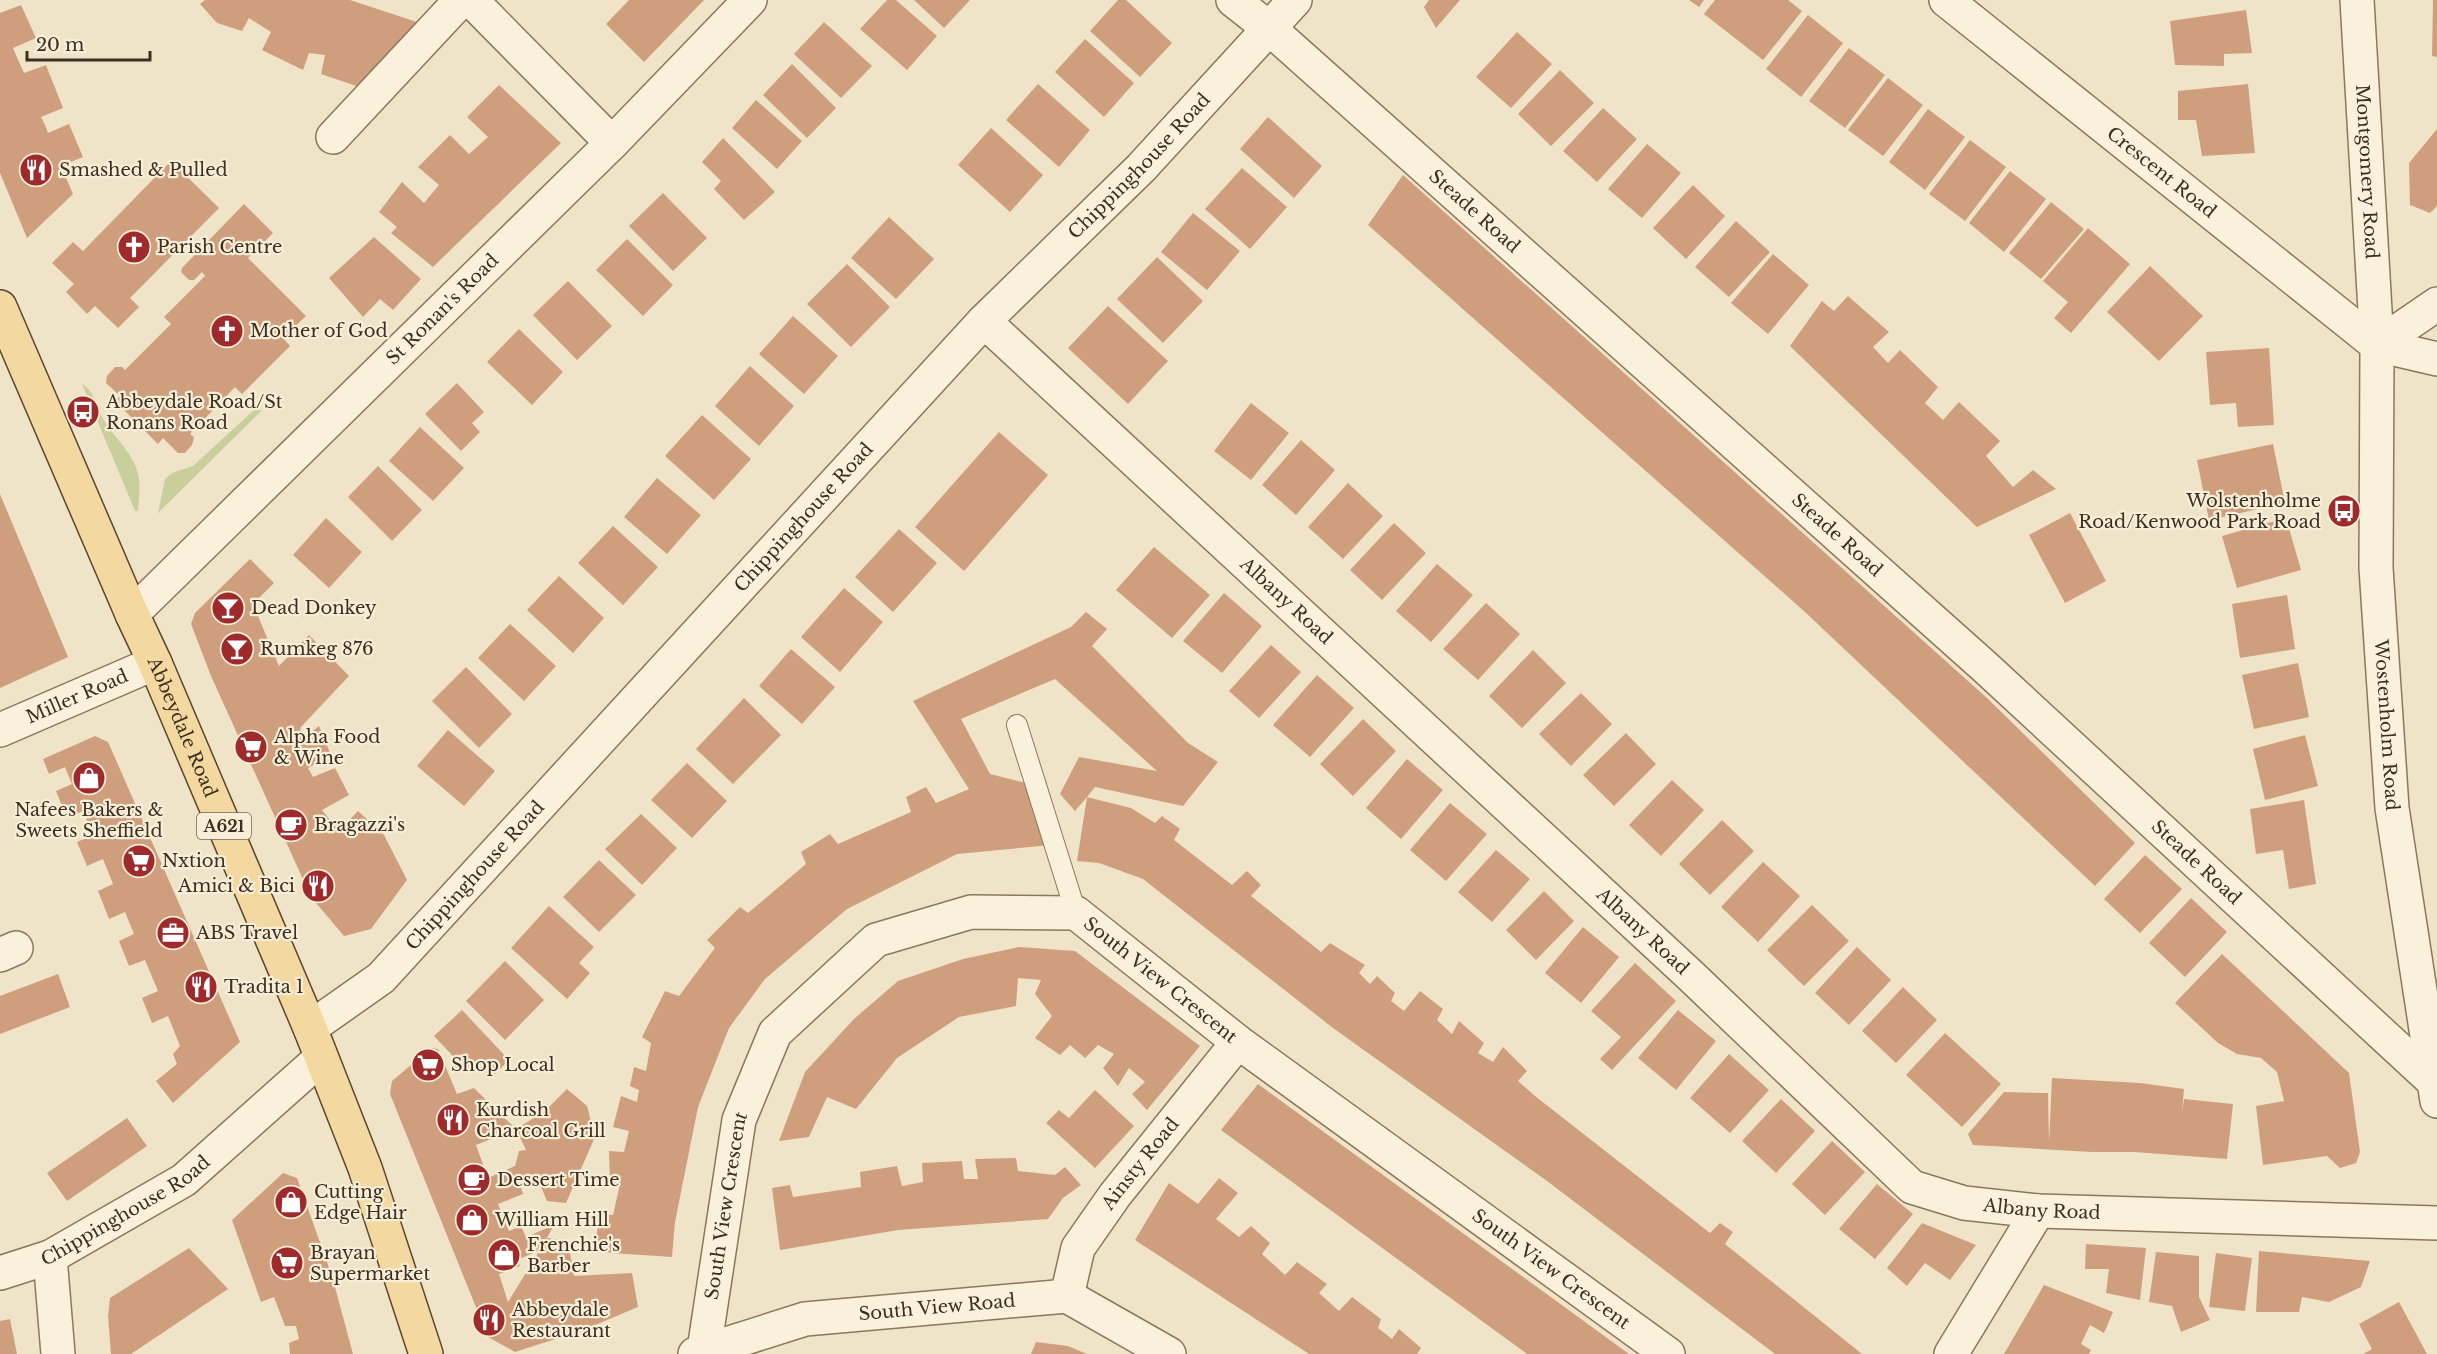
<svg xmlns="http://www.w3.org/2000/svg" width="2437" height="1354" font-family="'Libre Baskerville',serif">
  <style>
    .green { fill: #c9cf9b }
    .building { fill: #cf9f7d; fill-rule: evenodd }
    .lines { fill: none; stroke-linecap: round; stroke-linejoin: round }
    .service-casing { stroke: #8d765c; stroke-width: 22 }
    .minor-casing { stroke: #8d765c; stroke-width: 36 }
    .tertiary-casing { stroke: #8d765c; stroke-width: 36 }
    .primary-casing { stroke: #5b4430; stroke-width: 36 }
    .service { stroke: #faf1dc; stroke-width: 20 }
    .minor { stroke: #faf1dc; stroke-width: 33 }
    .tertiary { stroke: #faf1dc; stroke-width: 33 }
    .primary { stroke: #f3d9a0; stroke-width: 33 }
    .labels { text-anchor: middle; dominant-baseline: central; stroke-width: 4.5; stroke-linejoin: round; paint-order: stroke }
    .shield { fill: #f7eed8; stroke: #756857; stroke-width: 1.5 }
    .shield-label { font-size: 16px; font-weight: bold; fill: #3d2e20 }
    .street-label { font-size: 18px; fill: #3d2e20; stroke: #f7eed8 }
    .poi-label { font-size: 18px; fill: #3d2e20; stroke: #f7eed8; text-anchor: start }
  </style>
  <rect width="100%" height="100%" fill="#f0e4c8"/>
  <path class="green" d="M82,384C94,391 95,403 101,415C111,436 133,451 138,474C141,485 139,499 138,511H135Z
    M254,410H262L158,513L165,479L172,473L193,466Z"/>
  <path class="building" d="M205,0H350L423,24L365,89L321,74L325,55L309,53L303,70L262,50L271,32L249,18L242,31L217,23L200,4Z
    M629,0H704L644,62L606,24Z
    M887,0H896L937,36L907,70L860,29Z
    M914,0H970L944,28Z
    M1118,0H1126L1172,43L1140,77L1090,31Z
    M1429,0H1460L1436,28L1424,7Z
    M1689,0H1704L1699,7Z
    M1715,0H1788L1802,11L1763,60L1704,14Z
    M2433,0H2437V57L2432,56Z
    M21,5L36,38L13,48L19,62L24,73L46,65L63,108L41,117L45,125L48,133L69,124L83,157L61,166L73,194L27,238L0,173V13Z
    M2246,10L2252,53L2224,54V66L2175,65L2170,21Z
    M1808,15L1843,43L1801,97L1766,69Z
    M824,22L872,66L841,98L794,54Z
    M1517,32L1552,64L1511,108L1476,77Z
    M1085,39L1134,83L1104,117L1055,72Z
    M1849,48L1885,75L1845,128L1809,101Z
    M792,64L836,108L807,138L763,95Z
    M1560,70L1594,103L1551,146L1518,114Z
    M1888,78L1923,105L1883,156L1848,130Z
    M1038,84L1090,130L1059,167L1006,120Z
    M2248,84L2255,153L2202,156L2196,120H2178V91Z
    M499,85L561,143L433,267L391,233L397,227L379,212L402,182L424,203L439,185L418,167L450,135L469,154L488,137L467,117Z
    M756,100L802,141L777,169L732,128Z
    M1603,108L1637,139L1597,182L1563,151Z
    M1928,109L1965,137L1925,190L1889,162Z
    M1268,117L1322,166L1294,198L1240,149Z
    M991,128L1043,175L1010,212L958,165Z
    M2437,129V206L2430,213L2410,205L2409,163Z
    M723,138L775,192L744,220L714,189L721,181L702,162Z
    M1970,140L2006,167L1965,221L1929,194Z
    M1647,144L1681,173L1642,218L1608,189Z
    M171,161L219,208L130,298L139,307L118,328L95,306L87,314L66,292L74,284L52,263L73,242L83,251Z
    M1242,168L1287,207L1250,249L1205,209Z
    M2010,171L2046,199L2004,252L1969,223Z
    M1403,175L1987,698L2135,843L2095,886L1805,612L1368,225Z
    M1693,185L1725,216L1686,259L1653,228Z
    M663,193L707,238L673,271L629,226Z
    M2051,202L2084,229L2041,279L2009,253Z
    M244,204L273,233L248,258L306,316L283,338L290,346L242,394L235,387L190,434L194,437L192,445L185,453H178L163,438L158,444L115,401L120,396L106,383L107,376L115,367H122L125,370L171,324L164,317L205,276L202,272L194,280H189L181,272L182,268Z
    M1193,213L1240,251L1207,290L1161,252Z
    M889,217L934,259L896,299L851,258Z
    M1736,221L1770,252L1729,297L1695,267Z
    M2088,228L2130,264L2071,333L2054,318L2068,302L2043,281Z
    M374,237L421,279L393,310L380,299L363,317L329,278Z
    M627,239L673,285L643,316L596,270Z
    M1773,254L1809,285L1768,334L1731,303Z
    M1157,257L1203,301L1163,343L1117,299Z
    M847,264L890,307L851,347L807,304Z
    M2150,266L2203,316L2159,361L2107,312Z
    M568,281L612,326L577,360L533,315Z
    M1848,296L1889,332L1873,347L1888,363L1900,350L1938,387L1925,403L1943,420L1959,402L2000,441L1986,456L2013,487L2033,470L2056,489L1977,527L1790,346L1822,301L1834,311Z
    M1108,306L1168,361L1128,404L1068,348Z
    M793,316L838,356L804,394L759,354Z
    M519,329L563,372L532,405L487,362Z
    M2269,348L2274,425L2238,427L2236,403L2210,405L2206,352Z
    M750,366L794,406L759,446L715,406Z
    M457,383L484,412L472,423L480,432L461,451L425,414Z
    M1251,403L1289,433L1251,480L1214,451Z
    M702,415L751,459L714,500L665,456Z
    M420,427L464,468L433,501L389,461Z
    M999,432L1048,475L964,571L915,527Z
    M1301,440L1335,470L1296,515L1262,485Z
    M2273,444L2285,503L2209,520L2197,460Z
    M378,466L422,510L392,541L348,497Z
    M657,478L701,515L667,554L624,517Z
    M1348,483L1383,516L1343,559L1308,527Z
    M0,494L68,657L0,688Z
    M2070,513L2106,581L2065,603L2029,535Z
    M326,518L362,552L329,588L293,555Z
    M2286,518L2301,570L2237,588L2222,536Z
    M1394,523L1426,553L1382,600L1350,570Z
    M613,526L658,567L623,605L578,563Z
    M899,529L937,563L893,612L855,577Z
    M1154,547L1210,595L1172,638L1116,590Z
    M250,559L274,583L253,604L279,666L309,635L349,676L300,728L304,738L319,726L331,755L308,768L313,777L335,768L349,795L322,810L339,831L358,811L384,835L407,880L371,929L344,936L311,897L211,676L191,624L195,613Z
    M1437,564L1473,595L1431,642L1396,611Z
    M559,576L604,618L573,653L527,610Z
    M844,588L883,622L840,672L801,637Z
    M1224,593L1262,626L1222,673L1183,641Z
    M2287,595L2295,649L2240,658L2232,604Z
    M1486,603L1520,634L1478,680L1443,649Z
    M1086,612L1107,629L1092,646L1188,743L1218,762L1183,806L1095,787L1087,797L1131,808L1155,823L1162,816L1180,829L1174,840L1232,885L1247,871L1261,885L1251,896L1321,952L1330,943L1365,965L1359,973L1370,984L1377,976L1395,993L1391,1001L1404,1011L1420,991L1443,1009L1437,1020L1452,1034L1459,1021L1484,1043L1478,1053L1493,1062L1503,1047L1527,1071L1518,1081L1535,1096L1710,1233L1720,1223L1733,1232L1725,1244L1862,1354H1775L1547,1181L1333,1028L1143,879L1099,863L1077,861L1087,797L1075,811L1060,794L1079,757L1157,771L1055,679L961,719L990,774L1026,783L1051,845L957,854L847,909L765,979L729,1028L698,1107L675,1222L672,1257L612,1253L595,1250L599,1214L613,1215L620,1184L610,1182L609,1151L624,1152L629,1131L613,1127L621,1096L637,1102L639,1090L630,1086L634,1067L646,1071L651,1043L642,1037L665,991L679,996L715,948L707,940L740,907L748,913L806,864L801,852L830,834L838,844L911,812L906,797L926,787L936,803L969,789L913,701L1071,627Z
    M510,624L556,666L524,701L478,658Z
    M1271,645L1301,672L1259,718L1229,691Z
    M791,649L835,687L802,724L759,686Z
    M1533,650L1566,683L1522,728L1489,696Z
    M2298,663L2309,717L2254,729L2242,675Z
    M466,667L512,714L479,748L432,701Z
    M1317,675L1354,708L1310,757L1273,725Z
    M1581,693L1612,724L1571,766L1539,734Z
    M744,698L781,735L733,784L696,749Z
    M1363,719L1396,751L1353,796L1320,764Z
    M448,730L495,771L464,806L417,766Z
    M1626,733L1656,764L1614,806L1583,775Z
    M2305,735L2318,786L2265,800L2253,749Z
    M95,736L108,742L240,1042L173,1103L156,1081L177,1064L173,1054L180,1046L168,1016L152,1023L142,998L158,991L145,960L129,966L119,941L134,934L125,912L109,919L98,891L113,884L103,859L87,866L77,842L93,835L83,811L67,818L56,791L72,784L65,767L49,774L43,759Z
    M1407,759L1443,790L1401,839L1366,808Z
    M687,763L727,801L692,838L651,800Z
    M1672,780L1704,810L1661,856L1629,825Z
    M2304,800L2316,884L2289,889L2283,850L2256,854L2250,809Z
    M1450,803L1487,834L1446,881L1410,850Z
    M641,814L677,848L642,885L605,849Z
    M1722,820L1754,851L1710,895L1679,864Z
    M1496,850L1530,879L1492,922L1458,892Z
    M2145,855L2182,889L2140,933L2104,899Z
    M599,860L636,895L599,932L563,897Z
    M1763,862L1800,896L1758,942L1721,907Z
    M1544,891L1574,921L1536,960L1506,930Z
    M2191,898L2227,932L2185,977L2149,943Z
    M1812,905L1849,941L1804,986L1767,950Z
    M549,906L594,947L579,963L590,973L567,999L511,948Z
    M1583,927L1619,957L1581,1003L1545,973Z
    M1019,947L1075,951L1200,1046L1147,1110L1132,1094L1145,1082L1129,1068L1118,1086L1103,1068L1114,1054L1098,1045L1085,1058L1070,1045L1060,1055L1035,1038L1052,1016L1035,994L1041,980L1018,978L1016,1006L959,1017L897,1058L856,1109L827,1097L809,1137L779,1141L805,1072L854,1019L898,981L963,959Z
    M1857,947L1891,980L1849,1025L1815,993Z
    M2222,954L2349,1073L2360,1152L2356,1163L2340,1168L2327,1156L2263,1165L2256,1106L2284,1101L2277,1072L2261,1058L2237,1054L2218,1043L2175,1003Z
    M505,961L544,1000L505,1040L466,1001Z
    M1635,963L1676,1001L1612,1070L1600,1059L1621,1037L1591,1011Z
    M58,974L70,1007L0,1034V996Z
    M1903,987L1937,1020L1896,1063L1862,1031Z
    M462,1010L509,1060L493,1076L480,1063L469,1073L434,1036Z
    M1678,1010L1716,1041L1676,1090L1638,1058Z
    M1945,1033L2001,1084L1962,1127L1906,1075Z
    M431,1048L438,1049L457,1094L474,1088L516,1129L476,1145L488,1178L515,1166L519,1151L526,1150L516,1129L545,1111L567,1089L587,1106L595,1137L566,1203L547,1201L536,1175L519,1182L523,1194L498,1204L509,1231L521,1226L526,1237L554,1225L547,1238L568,1241L574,1276L632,1273L638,1307L581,1331L515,1352L488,1337L390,1094L392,1081ZM540,1250L508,1302L499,1274L520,1266L517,1260Z
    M1729,1054L1769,1090L1730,1133L1690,1098Z
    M2052,1078L2140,1083L2184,1089L2182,1111L2184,1099L2233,1104L2227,1159L2134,1152H2091L1973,1145L1968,1134L2004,1092L2048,1093L2049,1142Z
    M1258,1084L1629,1354H1527L1221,1130Z
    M1095,1090L1134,1126L1095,1168L1046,1123L1059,1110L1069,1118Z
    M1781,1099L1815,1131L1776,1173L1742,1141Z
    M127,1118L147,1146L67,1201L47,1173Z
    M1832,1141L1865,1172L1825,1215L1792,1184Z
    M1016,1158L1018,1171L1055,1175L1065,1167L1081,1185L1063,1198L1048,1219L898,1230L780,1250L772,1188L790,1185L793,1197L861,1187L860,1172L897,1166L902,1186L923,1182L922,1163L962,1161L964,1179H978L975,1159Z
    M283,1173L297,1178L332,1276L353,1354H290L289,1343L299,1339L296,1326H285L274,1297L261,1302L232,1220Z
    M1219,1178L1238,1193L1216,1219L1239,1237L1251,1226L1270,1243L1262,1254L1285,1275L1297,1262L1327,1284L1319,1293L1339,1311L1352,1297L1381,1319L1378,1328L1392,1339L1399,1329L1421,1348L1417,1354H1309L1135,1240L1169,1183L1198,1204Z
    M1877,1184L1913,1214L1875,1259L1839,1229Z
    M1922,1223L1976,1245L1950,1280L1925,1263L1907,1286L1887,1268Z
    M2086,1244L2146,1248L2140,1300L2106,1293L2109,1269H2085Z
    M189,1248L228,1289L131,1354H111L108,1316L110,1298Z
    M2259,1251L2370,1261L2361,1287L2329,1302L2302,1297L2299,1312H2256Z
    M2156,1252L2199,1256V1297L2210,1320L2181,1332L2172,1306L2149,1302Z
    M2216,1253L2252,1258L2245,1311L2209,1307Z
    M2044,1285L2113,1312L2104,1333L2090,1325L2081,1344L2091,1350L2089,1354H2004Z
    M2399,1302L2427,1354H2363L2372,1349L2359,1324Z
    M10,1319L17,1354H0V1321Z
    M1036,1342L1068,1346L1087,1354H1031Z"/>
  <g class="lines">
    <g class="service-casing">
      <path id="service" d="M1017,725L1076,913"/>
    </g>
    <g class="minor-casing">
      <g id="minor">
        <path d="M471,0L612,143"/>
        <path id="s1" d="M1233,0L1270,29L1985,667L2433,1081"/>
        <path id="s2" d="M1946,0L2377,345L2437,359"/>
        <path d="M333,137L461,0"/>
        <path id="s3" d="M984,321L1691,976L1912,1187L1964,1203L2038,1211L2437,1223"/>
        <path d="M2377,345L2437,304"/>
        <path id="s4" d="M132,614L612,143L750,0"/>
        <path id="s5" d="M0,730L155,663"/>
        <path d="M0,955L16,948"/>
        <path id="s6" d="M310,1028L381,978L984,321L1141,168L1295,0"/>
        <path d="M50,1257L58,1354"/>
        <path id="s7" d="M0,1273L50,1257L184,1180L321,1058"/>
        <path id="s8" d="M1067,1296L1078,1248L1115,1195L1238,1042"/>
        <path id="s9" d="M704,1350L739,1120L775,1033L876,940L971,912L1076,913L1238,1042L1668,1354"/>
        <path id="s10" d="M695,1354L805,1319L1067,1296L1169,1354"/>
        <path d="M1951,1354L2038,1211"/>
      </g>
    </g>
    <g class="tertiary-casing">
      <g id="tertiary">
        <path id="s11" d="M2357,0L2377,345L2376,568L2392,808L2437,1101"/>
      </g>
    </g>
    <g class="primary-casing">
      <g id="primary">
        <path id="s12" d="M0,307L132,614L155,663L310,1028L365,1168L426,1354"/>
      </g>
    </g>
    <use href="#service" class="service"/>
    <use href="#minor" class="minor"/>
    <use href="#tertiary" class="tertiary"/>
    <use href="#primary" class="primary"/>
  </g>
  <defs>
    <g id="restaurant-disc" transform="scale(1.725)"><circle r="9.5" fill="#9e2a2b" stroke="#f7eed8"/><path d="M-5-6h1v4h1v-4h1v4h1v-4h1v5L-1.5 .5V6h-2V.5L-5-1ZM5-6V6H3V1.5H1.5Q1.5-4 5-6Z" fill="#fff"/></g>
    <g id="church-disc" transform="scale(1.725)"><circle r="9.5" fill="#9e2a2b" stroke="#f7eed8"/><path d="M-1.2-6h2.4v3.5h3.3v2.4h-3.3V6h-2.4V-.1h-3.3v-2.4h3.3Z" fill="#fff"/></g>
    <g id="bus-disc" transform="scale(1.725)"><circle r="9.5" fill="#9e2a2b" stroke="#f7eed8"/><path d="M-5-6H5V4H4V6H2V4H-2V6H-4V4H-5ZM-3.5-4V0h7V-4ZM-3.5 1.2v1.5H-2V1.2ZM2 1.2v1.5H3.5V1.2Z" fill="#fff"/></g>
    <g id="bar-disc" transform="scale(1.725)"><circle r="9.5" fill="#9e2a2b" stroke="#f7eed8"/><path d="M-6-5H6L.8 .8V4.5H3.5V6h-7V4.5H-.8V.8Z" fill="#fff"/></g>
    <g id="supermarket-disc" transform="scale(1.725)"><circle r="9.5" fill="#9e2a2b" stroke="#f7eed8"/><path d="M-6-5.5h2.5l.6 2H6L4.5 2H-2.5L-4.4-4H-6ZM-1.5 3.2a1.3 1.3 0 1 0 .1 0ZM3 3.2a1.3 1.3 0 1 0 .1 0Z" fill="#fff"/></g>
    <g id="shop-disc" transform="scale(1.725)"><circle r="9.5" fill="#9e2a2b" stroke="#f7eed8"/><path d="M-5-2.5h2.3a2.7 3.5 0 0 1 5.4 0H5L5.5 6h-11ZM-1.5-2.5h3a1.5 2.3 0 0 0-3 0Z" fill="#fff"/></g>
    <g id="cafe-disc" transform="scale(1.725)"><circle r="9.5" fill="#9e2a2b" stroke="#f7eed8"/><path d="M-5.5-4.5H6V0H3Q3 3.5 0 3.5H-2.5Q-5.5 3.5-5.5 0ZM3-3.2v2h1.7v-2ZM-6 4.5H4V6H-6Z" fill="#fff"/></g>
    <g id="office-disc" transform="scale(1.725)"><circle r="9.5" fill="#9e2a2b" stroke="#f7eed8"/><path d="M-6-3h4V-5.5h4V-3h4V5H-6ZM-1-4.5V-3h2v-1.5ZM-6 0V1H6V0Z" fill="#fff"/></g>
  </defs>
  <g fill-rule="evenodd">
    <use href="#restaurant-disc" x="36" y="170"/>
    <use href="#church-disc" x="134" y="247"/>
    <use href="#church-disc" x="227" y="331"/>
    <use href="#bus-disc" x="83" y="412"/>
    <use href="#bus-disc" x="2344" y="511"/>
    <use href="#bar-disc" x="228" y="608"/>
    <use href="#bar-disc" x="237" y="649"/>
    <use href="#supermarket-disc" x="251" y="747"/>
    <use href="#shop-disc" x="89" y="778"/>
    <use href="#cafe-disc" x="291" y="825"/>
    <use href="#supermarket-disc" x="139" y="861"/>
    <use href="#restaurant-disc" x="318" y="886"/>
    <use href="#office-disc" x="173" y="933"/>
    <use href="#restaurant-disc" x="201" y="987"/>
    <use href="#supermarket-disc" x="428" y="1065"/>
    <use href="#restaurant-disc" x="453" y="1120"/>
    <use href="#cafe-disc" x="474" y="1180"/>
    <use href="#shop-disc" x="291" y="1202"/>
    <use href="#shop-disc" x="472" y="1220"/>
    <use href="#shop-disc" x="504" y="1255"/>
    <use href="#supermarket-disc" x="287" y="1263"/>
    <use href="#restaurant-disc" x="489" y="1320"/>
  </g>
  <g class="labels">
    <rect class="shield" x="197" y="813" width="54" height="26" rx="4.5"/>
    <g class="shield-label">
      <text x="224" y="826">A621</text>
    </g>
    <g class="street-label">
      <text stroke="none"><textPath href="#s6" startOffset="1198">Chippinghouse Road</textPath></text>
      <text stroke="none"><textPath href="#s2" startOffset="276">Crescent Road</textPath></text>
      <text stroke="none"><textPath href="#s11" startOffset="172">Montgomery Road</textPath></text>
      <text stroke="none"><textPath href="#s1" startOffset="321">Steade Road</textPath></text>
      <text stroke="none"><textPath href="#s4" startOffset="435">St Ronan's Road</textPath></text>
      <text stroke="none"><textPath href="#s6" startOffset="712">Chippinghouse Road</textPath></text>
      <text stroke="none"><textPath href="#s1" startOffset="807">Steade Road</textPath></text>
      <text stroke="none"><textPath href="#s3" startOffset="412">Albany Road</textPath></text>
      <text stroke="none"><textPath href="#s5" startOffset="84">Miller Road</textPath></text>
      <text stroke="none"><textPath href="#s11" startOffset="726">Wostenholm Road</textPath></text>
      <text stroke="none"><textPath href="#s12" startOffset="458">Abbeydale Road</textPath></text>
      <text stroke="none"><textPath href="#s1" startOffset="1293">Steade Road</textPath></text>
      <text stroke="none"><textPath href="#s6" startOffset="226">Chippinghouse Road</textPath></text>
      <text stroke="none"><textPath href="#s3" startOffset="898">Albany Road</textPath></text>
      <text stroke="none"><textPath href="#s9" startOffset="776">South View Crescent</textPath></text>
      <text stroke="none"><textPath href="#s8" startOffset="154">Ainsty Road</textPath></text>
      <text stroke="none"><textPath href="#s9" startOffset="146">South View Crescent</textPath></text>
      <text stroke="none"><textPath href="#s7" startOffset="141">Chippinghouse Road</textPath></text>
      <text stroke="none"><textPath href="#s3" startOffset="1402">Albany Road</textPath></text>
      <text stroke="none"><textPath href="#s9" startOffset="1262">South View Crescent</textPath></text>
      <text stroke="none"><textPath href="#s10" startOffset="248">South View Road</textPath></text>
    </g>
    <g class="poi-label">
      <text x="59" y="170">Smashed &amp; Pulled</text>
      <text x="157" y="247">Parish Centre</text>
      <text x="250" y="331">Mother of God</text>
      <text x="106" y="402">Abbeydale Road/St<tspan x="106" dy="21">Ronans Road</tspan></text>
      <text x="2321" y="501" text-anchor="end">Wolstenholme<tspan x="2321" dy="21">Road/Kenwood Park Road</tspan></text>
      <text x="251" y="608">Dead Donkey</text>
      <text x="260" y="649">Rumkeg 876</text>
      <text x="274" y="737">Alpha Food<tspan x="274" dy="21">&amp; Wine</tspan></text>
      <text x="89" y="810" text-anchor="middle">Nafees Bakers &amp;<tspan x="89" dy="21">Sweets Sheffield</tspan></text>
      <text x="314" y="825">Bragazzi's</text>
      <text x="162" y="861">Nxtion</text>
      <text x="295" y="886" text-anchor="end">Amici &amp; Bici</text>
      <text x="196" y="933">ABS Travel</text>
      <text x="224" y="987">Tradita 1</text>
      <text x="451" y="1065">Shop Local</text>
      <text x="476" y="1110">Kurdish<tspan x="476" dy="21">Charcoal Grill</tspan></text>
      <text x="497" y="1180">Dessert Time</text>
      <text x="314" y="1192">Cutting<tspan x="314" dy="21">Edge Hair</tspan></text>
      <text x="495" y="1220">William Hill</text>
      <text x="527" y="1245">Frenchie's<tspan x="527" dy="21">Barber</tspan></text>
      <text x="310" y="1253">Brayan<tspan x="310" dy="21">Supermarket</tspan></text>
      <text x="512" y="1310">Abbeydale<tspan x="512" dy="21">Restaurant</tspan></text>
    </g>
  </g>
  <path d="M27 51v9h123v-9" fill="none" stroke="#3d2e20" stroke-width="3"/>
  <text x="36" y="51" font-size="18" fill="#3d2e20" stroke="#f7eed8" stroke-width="4.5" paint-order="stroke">20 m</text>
</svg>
